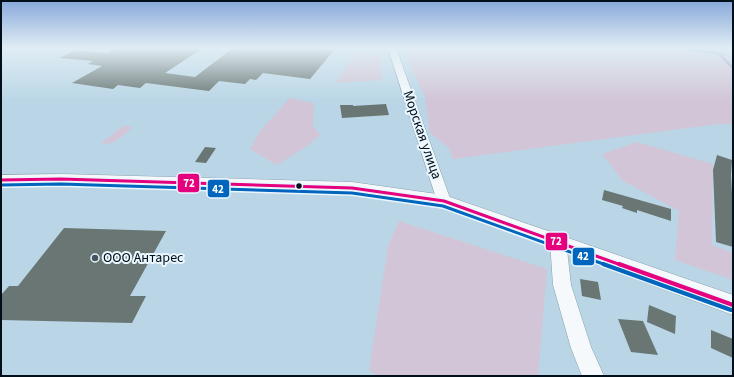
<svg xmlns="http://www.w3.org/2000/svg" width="734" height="377" font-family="'Source Sans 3',sans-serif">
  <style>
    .green { fill: #d2c5d7 }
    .water { fill: #9697c6 }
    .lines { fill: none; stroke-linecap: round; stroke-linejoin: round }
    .stream { stroke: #9697c6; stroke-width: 2.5 }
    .building { fill: #697673 }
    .minor-casing { stroke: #89a2ae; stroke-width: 1 }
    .major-casing { stroke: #89a2ae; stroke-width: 1 }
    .minor { fill: #f5f9fb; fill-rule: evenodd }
    .major { fill: #f5f9fb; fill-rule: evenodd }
    .bus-1-far1-casing { stroke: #ebf7fe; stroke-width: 6 }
    .bus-1-casing { stroke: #ebf7fe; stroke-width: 7 }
    .bus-2-far1-casing { stroke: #ebf7fe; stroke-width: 6 }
    .bus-2-casing { stroke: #ebf7fe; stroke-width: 7 }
    .bus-1-far1 { stroke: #e5007d; stroke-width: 3 }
    .bus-1 { stroke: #e5007d; stroke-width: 4 }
    .bus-2-far1 { stroke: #0065bd; stroke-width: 3 }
    .bus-2 { stroke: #0065bd; stroke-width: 4 }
    .bus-dot { fill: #000f1a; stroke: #ebf7fe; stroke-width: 1.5 }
    .poi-dot { fill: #415561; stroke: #ebf7fe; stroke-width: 1.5 }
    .labels { text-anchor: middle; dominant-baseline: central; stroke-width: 4; stroke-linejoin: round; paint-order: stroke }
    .street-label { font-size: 14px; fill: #000f1a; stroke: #ebf7fe }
    .poi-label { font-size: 14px; fill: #000f1a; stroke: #ebf7fe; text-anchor: start }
    .line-badge { stroke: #ebf7fe; stroke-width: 1.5 }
    .badge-label { font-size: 11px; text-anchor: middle; font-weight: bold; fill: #fff }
  </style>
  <rect width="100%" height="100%" fill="#bad6e6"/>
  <path class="green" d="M381,48V80L336,83L357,50Z
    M402,48H733V124H718L453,159L449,148L430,133L425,97Z
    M290,98L314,103L313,126L320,135L307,146L277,165L250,149L260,131Z
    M127,126L132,127C126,135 111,147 101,143L122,127Z
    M637,142L713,164L712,245L733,253V280L675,260L679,211L623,181L602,154Z
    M399,221L547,269L538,376H378L369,370L388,246Z"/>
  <path class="water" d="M682,48L720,52L728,55L694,52Z"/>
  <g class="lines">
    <path class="stream" d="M719,54L733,68V77"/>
  </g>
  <path class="building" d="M116,48H203L165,73L195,77L233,48H323L335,49L310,79L263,73L256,80L250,79L245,84L219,81L209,91L146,83L140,88L118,85L113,89L72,83L102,66L88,64L93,61L60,58L75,50L108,53Z
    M386,104L389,115L342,118L340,105H353V106Z
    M205,147L216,148L206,163L195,162Z
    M717,155L732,160L731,175L733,211V247L716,242L713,170Z
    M604,190L671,209V221L637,210V213L622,208L623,206L602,200Z
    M64,228L166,231L130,296H146L132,323L1,320V295L9,286H18Z
    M580,279L598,282L601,300L582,296Z
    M649,305L676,316L675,334L647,322Z
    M618,319L643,321L658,355L631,352Z
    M711,330L733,339V358L711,348Z"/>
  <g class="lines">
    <g class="minor-casing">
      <path id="minor" d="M388,48H396L451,201L449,205L444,206L439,205L437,201Z
        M558,235L564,237L566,241L571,285L591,347L604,376H582L571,348L553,285L550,241L552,237Z"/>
    </g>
    <g class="major-casing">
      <path id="major" d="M61,174L352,182L444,195L733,295V315L442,207L352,194L61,184L1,185V175Z"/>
    </g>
    <use href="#minor" class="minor"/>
    <use href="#major" class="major"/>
    <g class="bus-1-far1-casing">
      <path id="bus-1-far1" d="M1,180L61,179L352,188L444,201L621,265"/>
    </g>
    <g class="bus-1-casing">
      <path id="bus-1" d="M619,264L733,305"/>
    </g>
    <g class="bus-2-far1-casing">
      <path id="bus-2-far1" d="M1,185L61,184L352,193L443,206L606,265"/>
    </g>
    <g class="bus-2-casing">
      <path id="bus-2" d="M603,264L731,310"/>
    </g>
    <use href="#bus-1-far1" class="bus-1-far1"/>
    <use href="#bus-1" class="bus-1"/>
    <use href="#bus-2-far1" class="bus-2-far1"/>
    <use href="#bus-2" class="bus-2"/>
  </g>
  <linearGradient id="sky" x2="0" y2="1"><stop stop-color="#87a8da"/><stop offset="0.48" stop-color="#e0edf4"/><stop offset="1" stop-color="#e0edf4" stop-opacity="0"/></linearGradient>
  <rect width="734" height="100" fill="url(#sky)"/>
  <circle class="bus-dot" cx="299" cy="186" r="3.5"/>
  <circle class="poi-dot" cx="95" cy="258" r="4"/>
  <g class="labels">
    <g class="street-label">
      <text transform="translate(422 135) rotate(71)">Морская улица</text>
    </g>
    <g class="poi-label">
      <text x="103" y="258">ООО Антарес</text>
    </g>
  </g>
  <g class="line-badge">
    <rect x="177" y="173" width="23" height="20" rx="4" fill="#e5007d"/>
    <rect x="207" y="179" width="23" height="19" rx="4" fill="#0065bd"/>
    <rect x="545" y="232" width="23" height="19" rx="4" fill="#e5007d"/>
    <rect x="572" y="247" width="23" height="19" rx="4" fill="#0065bd"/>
  </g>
  <g class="badge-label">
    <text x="189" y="187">72</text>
    <text x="218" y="193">42</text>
    <text x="556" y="245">72</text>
    <text x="583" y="260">42</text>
  </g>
  <rect width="734" height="377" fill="none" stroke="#000f1a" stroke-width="4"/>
</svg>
